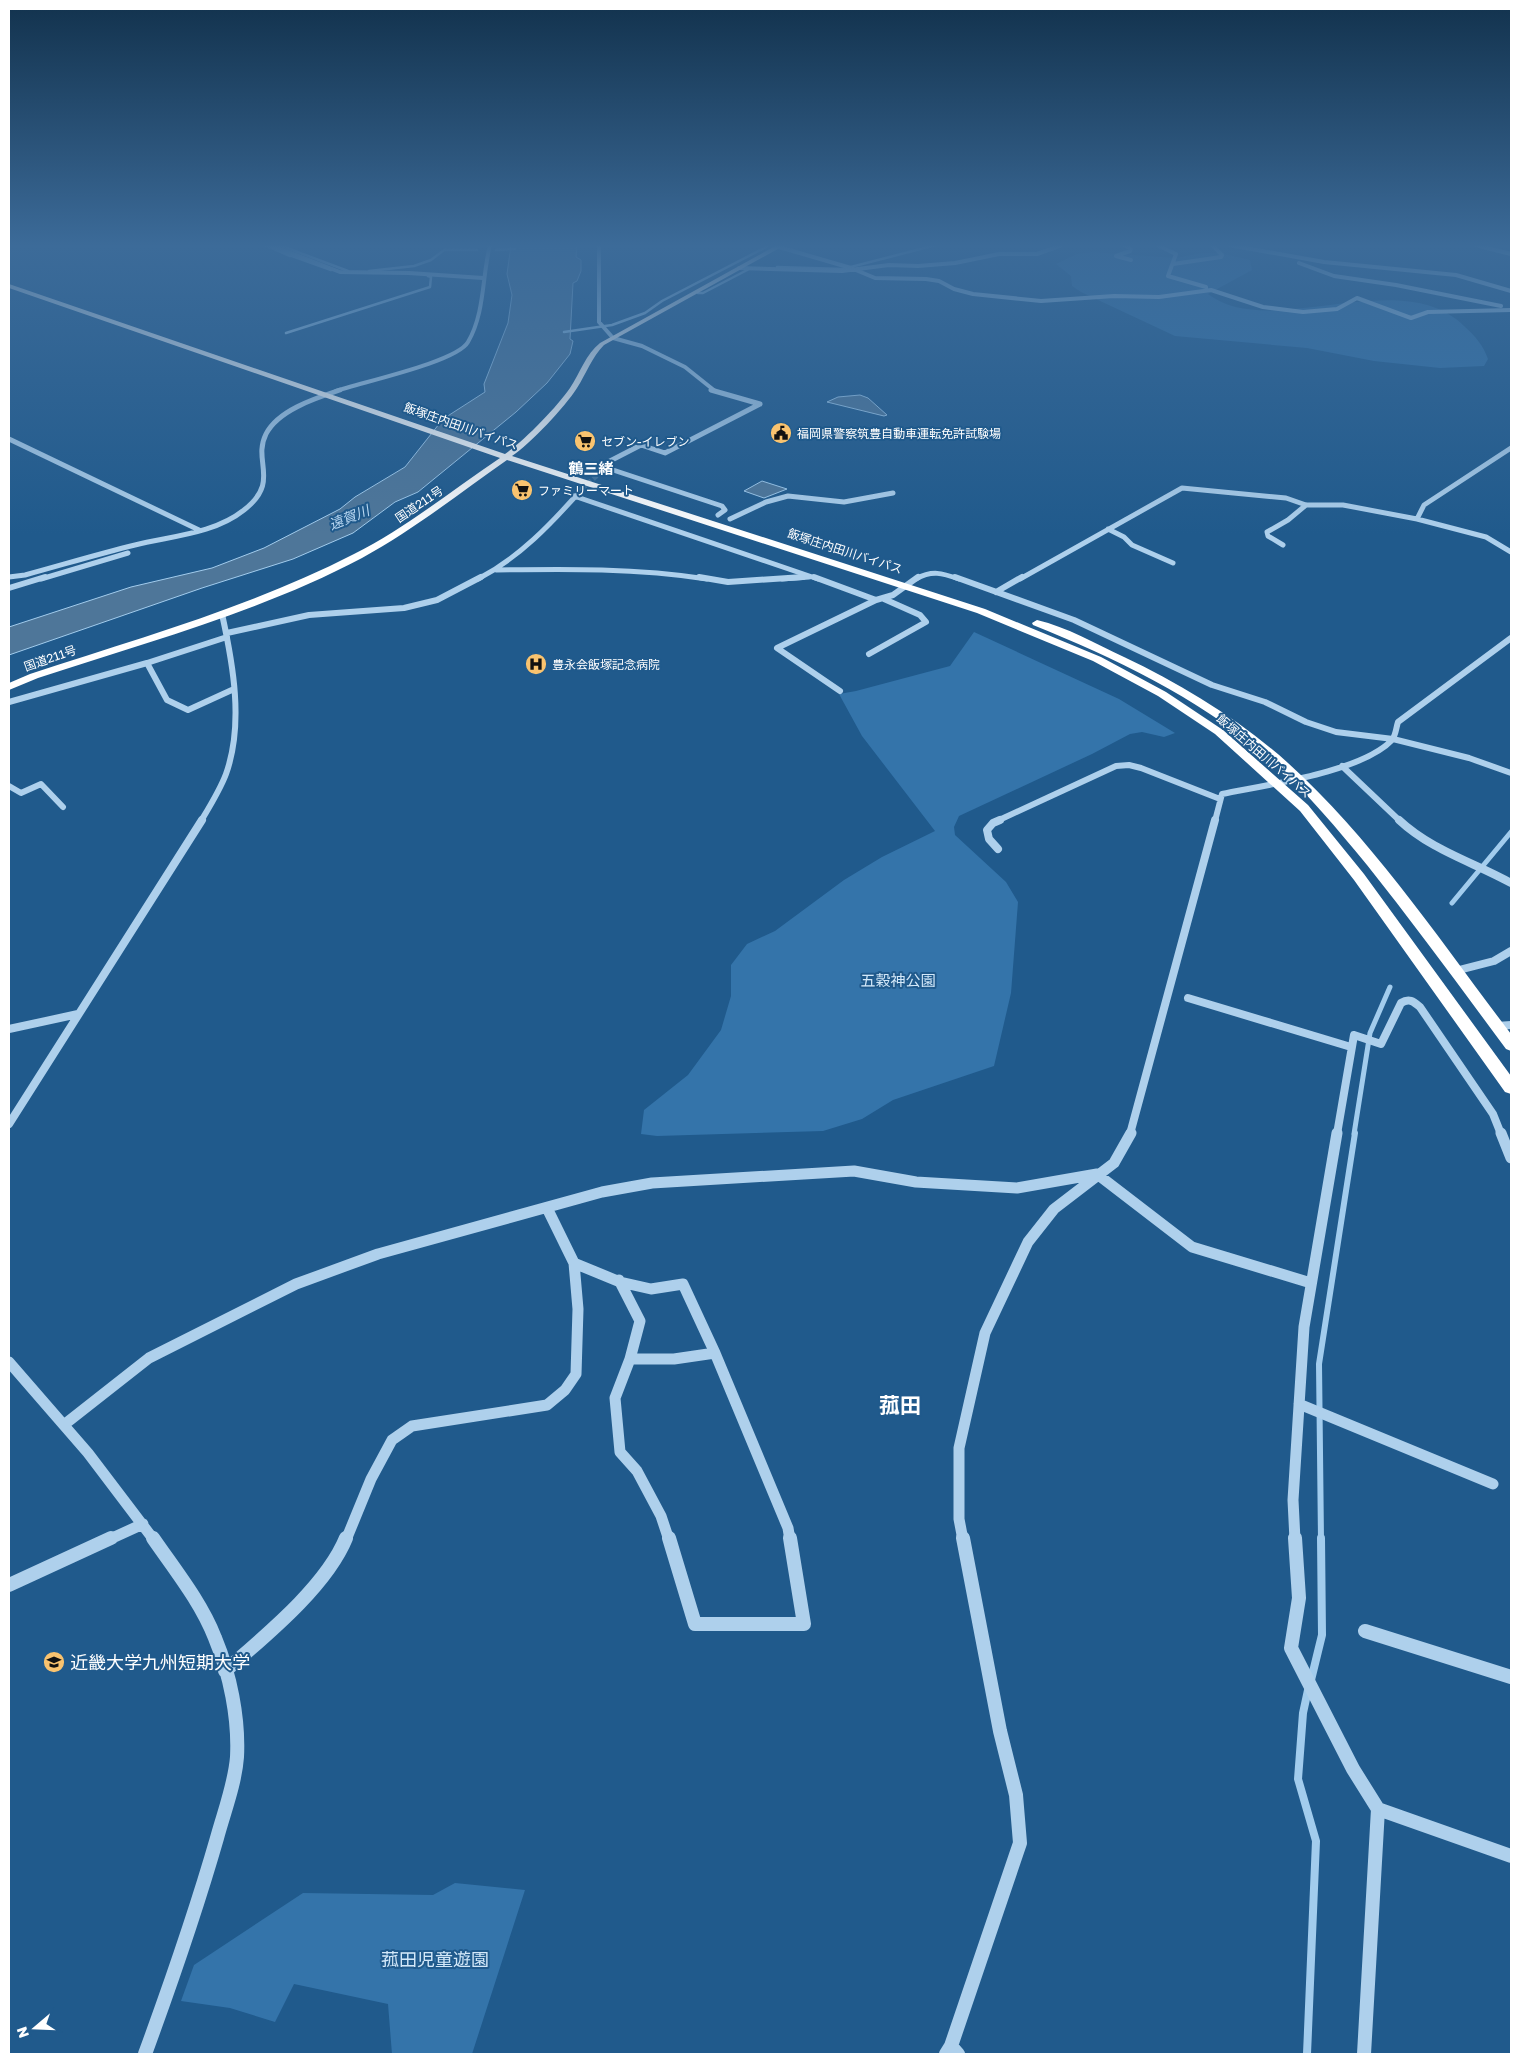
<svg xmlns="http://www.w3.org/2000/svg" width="1520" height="2063" font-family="'Golos Text','Noto Sans JP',sans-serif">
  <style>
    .green { fill: #3474aa }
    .water { fill: #4e7699; stroke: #a2cced }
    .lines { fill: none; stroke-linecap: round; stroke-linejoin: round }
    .stream-far3 { stroke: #a2cced; stroke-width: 2.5 }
    .stream-far2 { stroke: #a2cced; stroke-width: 5 }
    .stream-far1 { stroke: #a2cced; stroke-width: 6 }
    .stream { stroke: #a2cced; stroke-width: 8 }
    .minor-tunnel { stroke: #41739d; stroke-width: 5; stroke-dasharray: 5 2.5; stroke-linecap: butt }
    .minor-far5 { stroke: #aed0ec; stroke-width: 4 }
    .minor-far4 { stroke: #aed0ec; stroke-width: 5 }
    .minor-far3 { stroke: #aed0ec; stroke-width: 6 }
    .minor-far2 { stroke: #aed0ec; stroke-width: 8 }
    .minor-far1 { stroke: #aed0ec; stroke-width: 11 }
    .minor { stroke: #aed0ec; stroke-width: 14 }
    .highway { fill: #fff; fill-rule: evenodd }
    .labels { text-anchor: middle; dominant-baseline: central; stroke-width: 4; stroke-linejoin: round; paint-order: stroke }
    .far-street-label { font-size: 12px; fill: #fff; stroke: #205a8c }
    .far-poi-label { font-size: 12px; fill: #fff; stroke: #205a8c; text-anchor: start }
    .far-water-label { font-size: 14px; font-style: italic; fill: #bad9f3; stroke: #205a8c }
    .far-quarter-label { font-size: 15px; font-weight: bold; fill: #fff; stroke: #205a8c }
    .park-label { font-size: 15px; fill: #d3e8f9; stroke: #205a8c }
    .near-poi-label { font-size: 18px; fill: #fff; stroke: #205a8c; text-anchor: start }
    .near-park-label { font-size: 18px; fill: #d3e8f9; stroke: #205a8c }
    .near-quarter-label { font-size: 21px; font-weight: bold; fill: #fff; stroke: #205a8c }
  </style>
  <rect width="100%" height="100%" fill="#205a8c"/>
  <path class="green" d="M1092,252L1176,258L1202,253H1220L1250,260L1252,270L1208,294C1270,342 1400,263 1464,326C1476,337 1483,345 1488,359L1484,366L1440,368L1374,361L1307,348L1175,336L1081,292L1072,286L1071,276L1056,264L1077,254Z
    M974,632L1119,699L1175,733L1164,737L1142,732L1130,734L1092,754L959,816L954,827L955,835L1006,882L1018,902L1011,993L994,1066L893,1100L862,1119L823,1131L657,1136L641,1134L644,1110L688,1075L721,1030L731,996V965L747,944L775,931L844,880L882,857L935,831L862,736L839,694L856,691L950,666Z
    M455,1883L525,1890L472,2054H392L388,2004L294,1984L275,2022L230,2008L181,2001L194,1965L303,1893L433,1895Z"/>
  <path class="water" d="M511,245H577L576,257L581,260V271L577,281L573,283L570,339L573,341L570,354L547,383L516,412L418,492L395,502L353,533L293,559L202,588L9,655V627L131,587L212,568L264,548L340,509L355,497L405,467L443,419L485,392L484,384L508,323L512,295L507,274Z
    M860,395L868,398L887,415L884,416L827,402L838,397Z
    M762,481L787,489L764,498L744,491Z"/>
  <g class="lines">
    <path class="stream-far3" d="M265,245L290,256
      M279,245L348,271
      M496,250L515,249
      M292,256L331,270
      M777,267L843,269L936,245
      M369,271L414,266L431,260L444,250H477
      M698,293H703L751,268
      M564,332L612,325L645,313L662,301L770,245
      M286,333L430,287L431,277L428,276"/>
    <path class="stream-far2" d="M1452,903L1511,832
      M1354,1134L1370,1033L1390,987"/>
    <path class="stream-far1" d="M1321,1540L1319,1364L1355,1133"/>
    <path class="stream" d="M1311,1680L1322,1635L1321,1538
      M1307,2054L1316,1841L1298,1779L1303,1713L1308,1690"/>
    <path class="minor-tunnel" d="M582,489L603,470"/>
    <path class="minor-far5" d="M270,245L340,272L409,273L483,278
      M599,245V322L613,338L642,346L685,367L715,391
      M1124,245L1131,249L1130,251L1116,256L1131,260
      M1157,245L1176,254L1168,276L1206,287V290
      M1229,245L1324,262L1456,275L1511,291
      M1475,245L1511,254
      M779,247L851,268L875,278L926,279L939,281L954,289L973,294L1041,301L1114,296L1159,297L1211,290L1263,307L1303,312L1337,309L1357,298L1411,318L1428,312L1511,310
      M1299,263L1334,276L1396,285L1501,306
      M1173,264L1221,257L1222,255L1212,245
      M739,268L842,271L889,265L918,266L955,263L999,254H1037L1062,245
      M336,391C362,382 457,362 468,342C485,313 482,276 490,245"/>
    <path class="minor-far4" d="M711,390L760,404
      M9,439L199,530
      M607,468L722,506L725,510L718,515
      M603,470L607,468L608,462L641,445L665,453L760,404
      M574,496L818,579
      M730,519L766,502L788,496L844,502L893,493
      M1417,519L1424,505L1511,448
      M1108,529L1124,537L1132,545L1173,563
      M1283,545L1268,536L1267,532L1288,520L1306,505
      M496,570C567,569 636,568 707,579
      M9,577L25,575C62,565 98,554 135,545C171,536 214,534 244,510C281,481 252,462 266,434C278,410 316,398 340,390
      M41,579L128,553
      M478,579C520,557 551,524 582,489
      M782,579L809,577
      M916,579C932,570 942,573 959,579
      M1020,579L1182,488L1286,498L1306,505H1343L1417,519L1486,537L1511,552"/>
    <path class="minor-far3" d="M699,577L728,582L803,577
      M814,577L876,600
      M955,577L1074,620L1212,685L1265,702L1306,722L1336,732L1393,739L1469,758L1511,773
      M9,588L45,577
      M996,592L1022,577
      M227,633L309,615L404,608L437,600L481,577
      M869,654L926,622L920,615L884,599
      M147,663L227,637
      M840,691L777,648L876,600L893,595L918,577
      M9,702L147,663L167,700L188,710L234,689
      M1342,766L1400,821
      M9,786L21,793L41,784L63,807
      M201,821C210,806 220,790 226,774C244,724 233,664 222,614
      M997,821L1116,766L1129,765L1141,768L1220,799
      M1215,821L1222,794C1265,785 1362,772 1392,740C1396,735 1396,728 1398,722L1511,638"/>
    <path class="minor-far2" d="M1399,820C1431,850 1473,862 1511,883
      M998,849L989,839L987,830L993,823L1000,820
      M1455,971L1494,961L1511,951
      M1188,998L1351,1047
      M1497,1026L1511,1025
      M9,1029L78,1014
      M9,1124L202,820
      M1130,1134L1215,820
      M1337,1134L1354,1035L1381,1044L1401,1003C1409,998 1413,1001 1420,1007L1493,1114L1501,1134"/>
    <path class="minor-far1" d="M1501,1133L1511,1158
      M574,1263L620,1282
      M619,1280L620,1282
      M620,1282L651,1289L683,1284L715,1353L788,1528L790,1540
      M620,1282L640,1321L630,1359L615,1398L620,1452L637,1471L661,1516L669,1540
      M630,1359H674L715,1353
      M9,1362L88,1453L154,1540
      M1299,1404L1493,1484
      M65,1424L149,1358L296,1284L378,1254L602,1192L652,1183L854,1171L916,1182L1017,1188L1097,1174L1192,1247L1311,1283
      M108,1540L143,1524
      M346,1540L371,1479L392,1440L412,1426L547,1405L565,1390L576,1374L578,1309L574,1263L547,1208
      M963,1540L959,1519V1448L985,1333L1028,1242L1054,1209L1114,1163L1131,1133
      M1295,1540L1293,1500L1304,1327L1337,1133"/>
    <path class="minor" d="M669,1538L695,1624H804L790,1538
      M1295,1538L1299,1598L1291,1648L1353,1769L1378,1809L1364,2054
      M9,1585L111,1538
      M1365,1631L1511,1677
      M225,1671C264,1637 326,1587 346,1538
      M1378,1809L1511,1856
      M951,2046L958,2054
      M145,2054C171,1983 196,1911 217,1838C224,1812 235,1784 237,1757C239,1718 230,1674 215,1638C201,1602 175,1570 153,1538
      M946,2054L951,2046L1020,1843L1016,1795L1000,1731L963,1538"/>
    <path class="highway" d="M777,245H785L604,345C592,357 586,374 577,388C565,407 530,444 512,456L985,609L1101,657L1166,692L1223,730L1308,805L1364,874L1511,1076V1094L1505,1092L1354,880L1300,811L1215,734L1158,696L1093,661L977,613L507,460C460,493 413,530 362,558C260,612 147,642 38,678L9,690V683L30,674C139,638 251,607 354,554C406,528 452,490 500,458L9,288V284L505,454C524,441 557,407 570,388C580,373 586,354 600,343Z
      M1037,620C1067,627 1096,644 1124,657C1183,685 1240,720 1288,763C1374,841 1441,942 1511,1034V1051L1506,1049C1460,987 1415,925 1367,865C1335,826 1302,787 1264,754C1196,697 1115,658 1033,625L1032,623Z"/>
  </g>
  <linearGradient id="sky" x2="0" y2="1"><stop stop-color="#12324d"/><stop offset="0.46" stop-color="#3c6b99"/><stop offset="1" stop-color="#3c6b99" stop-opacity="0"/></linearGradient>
  <rect width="1520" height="534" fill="url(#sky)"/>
  <defs>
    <g id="civic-disc" transform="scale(1.125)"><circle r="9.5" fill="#f9c36f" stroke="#205a8c"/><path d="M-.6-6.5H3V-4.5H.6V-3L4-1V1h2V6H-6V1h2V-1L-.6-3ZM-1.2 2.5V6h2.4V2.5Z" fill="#111"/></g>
    <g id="supermarket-disc" transform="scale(1.125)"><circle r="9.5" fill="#f9c36f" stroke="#205a8c"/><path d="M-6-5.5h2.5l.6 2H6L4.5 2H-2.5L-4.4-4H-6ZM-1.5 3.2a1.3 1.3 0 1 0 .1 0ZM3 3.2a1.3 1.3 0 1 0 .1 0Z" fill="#111"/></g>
    <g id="hospital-disc" transform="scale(1.125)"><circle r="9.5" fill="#f9c36f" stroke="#205a8c"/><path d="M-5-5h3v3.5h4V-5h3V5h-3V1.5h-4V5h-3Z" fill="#111"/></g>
    <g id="university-disc" transform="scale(1.125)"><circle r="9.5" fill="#f9c36f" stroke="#205a8c"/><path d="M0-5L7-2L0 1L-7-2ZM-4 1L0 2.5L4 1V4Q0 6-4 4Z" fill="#111"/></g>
  </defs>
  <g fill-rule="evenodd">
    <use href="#civic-disc" x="781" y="433"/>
    <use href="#supermarket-disc" x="585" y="441"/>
    <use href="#supermarket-disc" x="522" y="490"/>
    <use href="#hospital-disc" x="536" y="664"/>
    <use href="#university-disc" x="54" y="1662"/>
  </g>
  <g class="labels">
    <g class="far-street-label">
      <text transform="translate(461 426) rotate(19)">飯塚庄内田川バイパス</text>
      <text transform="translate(419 504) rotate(-34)">国道211号</text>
      <text transform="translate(845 551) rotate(18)">飯塚庄内田川バイパス</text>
      <text transform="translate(50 658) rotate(-19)">国道211号</text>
      <text transform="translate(1264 756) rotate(41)">飯塚庄内田川バイパス</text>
    </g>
    <g class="far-poi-label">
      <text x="797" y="433">福岡県警察筑豊自動車運転免許試験場</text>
      <text x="601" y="441">セブン-イレブン</text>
      <text x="538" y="490">ファミリーマート</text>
      <text x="552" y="664">豊永会飯塚記念病院</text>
    </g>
    <g class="far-water-label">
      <text transform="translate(349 517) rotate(-22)">遠賀川</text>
    </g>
    <g class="far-quarter-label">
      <text x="591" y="468">鶴三緒</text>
    </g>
    <g class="park-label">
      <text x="898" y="980">五穀神公園</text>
    </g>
    <g class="near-poi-label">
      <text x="70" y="1662">近畿大学九州短期大学</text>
    </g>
    <g class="near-park-label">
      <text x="435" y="1959">菰田児童遊園</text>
    </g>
    <g class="near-quarter-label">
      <text x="900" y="1405">菰田</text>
    </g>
  </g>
  <rect width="1520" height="2063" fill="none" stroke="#ffffff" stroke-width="20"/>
  <g transform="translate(35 2028) rotate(251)" stroke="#205a8c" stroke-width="4" paint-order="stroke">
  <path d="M0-4L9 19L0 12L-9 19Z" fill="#ffffff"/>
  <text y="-8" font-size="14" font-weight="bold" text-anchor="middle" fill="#ffffff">N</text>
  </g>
</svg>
